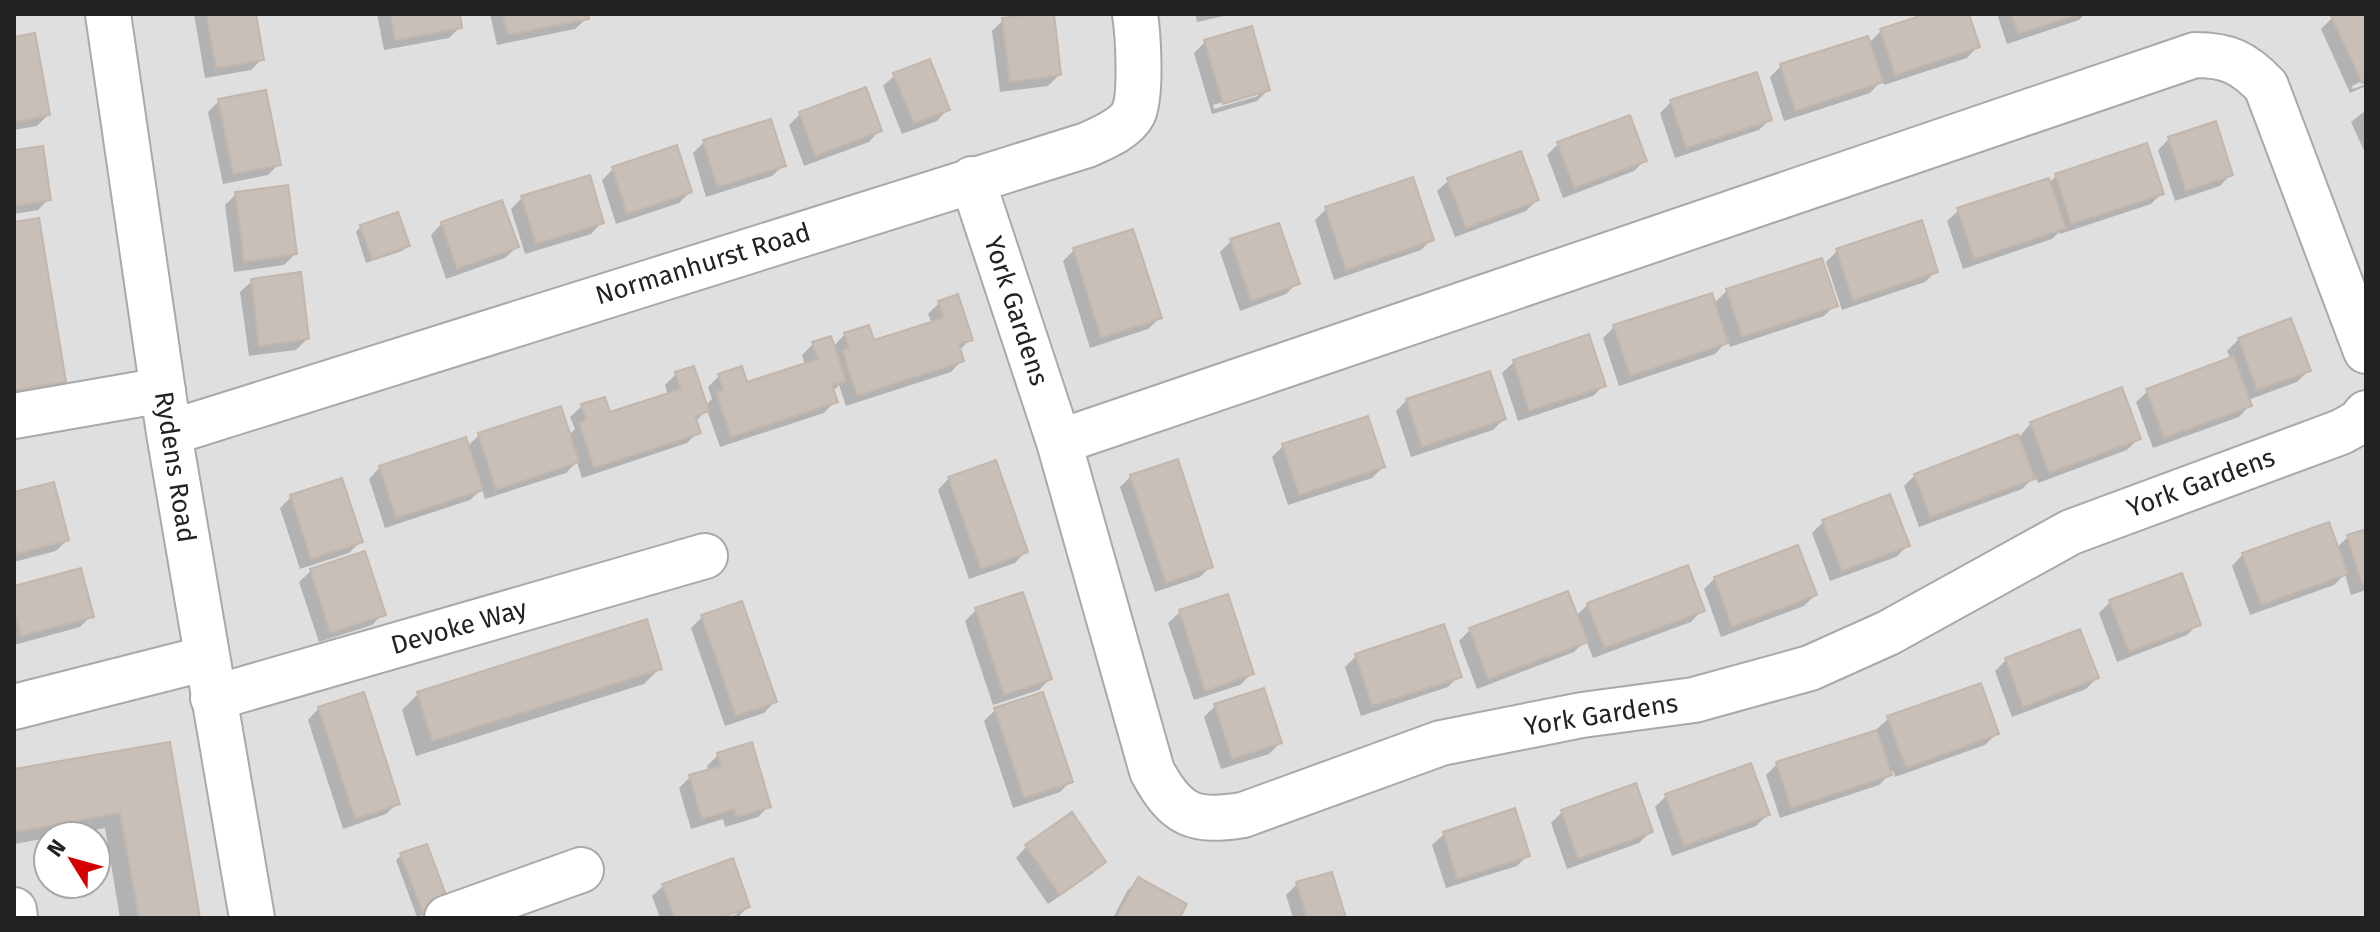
<svg xmlns="http://www.w3.org/2000/svg" width="2380" height="932" font-family="'Fira Sans',sans-serif">
  <style>
    .residential { fill: #e0dfdf; fill-rule: evenodd }
    .shadow { fill: #0003; fill-rule: evenodd }
    .building { fill: #c7bfb8; stroke: #c4b6ab; stroke-width: 2 }
    .lines { fill: none; stroke-linecap: round; stroke-linejoin: round }
    .minor-casing { stroke: #a9a9a9; stroke-width: 48 }
    .minor { stroke: #fff; stroke-width: 44 }
    .labels { text-anchor: middle; dominant-baseline: central; stroke-width: 8; stroke-linejoin: round; paint-order: stroke }
    .street-label { font-size: 26px; fill: #222; stroke: #fff }
  </style>
  <rect width="100%" height="100%" fill="#f2efe9"/>
  <path class="residential" d="M14,14H2366V918H14ZM48,836H96V884H48Z"/>
  <path class="shadow" d="M194,14H254L262,59L251,70L205,78Z
    M377,14H458L460,27L449,38L384,50Z
    M490,14H586L587,18L575,29L497,45Z
    M1052,14L1059,75L1048,86L1000,92L992,31L1003,20Z
    M1195,14H1233L1197,22Z
    M1932,14H1967L1978,46L1967,58L1884,85L1882,80L1870,93L1784,121L1770,77L1781,66L1868,44L1881,31Z
    M1997,14H2085L2079,20L2007,44Z
    M2341,14H2366V79L2352,86L2353,89L2366,84V86L2350,93L2321,29L2332,18Z
    M14,39L48,115L37,126L14,130Z
    M1205,42L1268,90L1257,101L1212,114L1194,53ZM1258,92V96L1214,109L1213,105Z
    M895,75L948,109L937,121L902,134L883,86Z
    M219,101L279,164L268,175L223,184L208,112Z
    M1671,102L1770,119L1759,130L1675,158L1660,113Z
    M2366,110V155L2351,122Z
    M800,114L880,130L869,142L804,166L789,125Z
    M2169,139L2231,174L2220,186L2175,201L2158,150Z
    M704,142L784,165L772,176L706,197L693,153Z
    M1558,144L1645,160L1634,171L1563,198L1547,155Z
    M14,152L49,199L38,210L14,214Z
    M613,169L690,192L679,203L616,224L602,180Z
    M2056,176L2162,193L2151,204L2060,234L2059,232L2052,239L1963,269L1947,221L1959,210L2049,183Z
    M1449,180L1537,200L1526,211L1455,237L1437,191Z
    M236,194L295,254L284,265L234,272L225,205Z
    M522,198L602,222L591,234L525,254L511,209Z
    M1326,209L1432,239L1421,250L1334,280L1315,220Z
    M442,223L517,247L505,258L446,279L431,235Z
    M14,224L63,382L47,398L14,403Z
    M361,226L408,246L402,251L366,263L356,232Z
    M1231,241L1297,283L1286,294L1240,311L1220,252Z
    M1074,250L1160,318L1148,329L1090,348L1063,261Z
    M1838,250L1936,271L1925,282L1842,310L1826,262Z
    M1821,260L1835,305L1824,316L1730,347L1728,340L1715,354L1619,386L1603,338L1614,327L1713,304L1727,291Z
    M252,281L307,339L296,350L249,356L240,292Z
    M940,302L970,339L959,351L962,360L951,372L846,406L839,385L832,392L835,401L824,413L720,447L707,410L695,422L698,432L687,443L582,478L577,462L566,473L485,499L482,489L470,500L385,528L369,479L380,467L467,447L479,435L568,436L575,429L570,417L582,406L604,399L609,415L668,396L665,385L676,374L705,406L712,399L708,387L719,376L746,384L805,365L802,355L813,344L833,347L845,334L873,343L932,324L928,314Z
    M2239,339L2308,371L2297,382L2248,400L2250,405L2239,417L2153,448L2136,402L2148,391L2231,359L2227,351Z
    M1514,362L1604,385L1593,396L1518,421L1502,373Z
    M1407,400L1504,419L1493,430L1411,457L1396,411Z
    M2031,423L2138,439L2127,450L2038,483L2035,476L2022,489L1919,527L1904,486L1915,475L2020,436Z
    M1283,446L1383,467L1372,478L1288,505L1272,457Z
    M1131,476L1211,566L1200,577L1155,592L1120,487Z
    M949,478L1026,551L1015,563L969,579L938,490Z
    M14,495L67,540L56,551L14,562Z
    M291,497L360,542L349,553L300,569L280,508Z
    M1823,522L1907,546L1896,557L1830,581L1812,533Z
    M2366,531V590L2351,595L2345,574L2334,585L2250,615L2232,566L2243,554L2336,548L2348,537Z
    M311,571L383,614L372,625L319,642L299,582Z
    M1715,578L1815,595L1804,606L1721,637L1704,589Z
    M14,588L91,616L80,627L14,645Z
    M1227,597L1252,673L1240,685L1194,700L1168,623L1180,612Z
    M2110,602L2198,624L2187,635L2117,662L2099,613Z
    M1588,604L1702,610L1691,622L1593,658L1586,640L1574,652L1477,689L1459,641L1470,630L1576,616Z
    M976,610L1050,679L1039,690L993,705L965,621Z
    M702,617L775,701L764,713L725,726L691,628Z
    M1356,656L1459,676L1448,687L1361,716L1345,667Z
    M2006,660L2097,678L2086,689L2012,717L1995,671Z
    M660,668L644,684L416,756L402,710L418,694Z
    M1215,706L1280,743L1269,754L1221,769L1204,717Z
    M319,708L398,803L386,814L343,829L308,720Z
    M995,710L1071,781L1060,792L1013,808L984,721Z
    M1889,718L1996,734L1985,745L1895,777L1893,771L1879,785L1780,818L1766,775L1777,764L1878,731L1877,729Z
    M168,744L198,918H120L105,828L61,836H48V838L14,844V771Z
    M718,755L769,806L758,817L725,827L723,819L691,829L679,788L690,777L709,772L707,766Z
    M1666,796L1767,815L1756,826L1672,856L1655,807Z
    M1562,812L1650,832L1639,843L1567,869L1551,823Z
    M1444,834L1528,855L1517,866L1446,888L1432,845Z
    M1027,846L1104,862L1093,873L1048,904L1016,858Z
    M402,855L441,908L417,917L396,860Z
    M1138,880L1177,918H1113L1127,891Z
    M1297,884L1344,918H1293L1286,895Z
    M664,885L748,907L737,918H726L737,914V910L714,918H660L652,896Z"/>
  <path class="building" d="M206,14H256L264,60L216,68Z
    M390,14H460L462,28L395,40Z
    M503,14H588L589,19L508,35Z
    M1032,14H1054L1061,75L1010,82L1002,18Z
    M1926,14H1969L1980,47L1895,75L1880,29Z
    M2011,14H2079L2018,34Z
    M2336,14H2366V81L2362,83L2331,16Z
    M1252,26L1270,90L1223,104L1204,40Z
    M35,33L50,115L14,122V37Z
    M1868,36L1883,82L1795,111L1780,64Z
    M930,59L950,110L914,124L893,73Z
    M1757,72L1772,120L1686,148L1670,100Z
    M866,87L882,131L815,156L799,112Z
    M266,90L281,165L233,174L218,99Z
    M1630,115L1647,161L1574,188L1557,142Z
    M771,119L786,166L717,187L703,140Z
    M2216,121L2233,175L2186,191L2168,137Z
    M2147,143L2164,194L2071,224L2055,174Z
    M677,145L692,192L627,214L612,167Z
    M43,146L51,200L14,206V150Z
    M1521,151L1539,200L1466,228L1447,178Z
    M590,175L604,223L536,244L521,196Z
    M1413,177L1434,240L1346,270L1325,207Z
    M2049,178L2066,228L1974,259L1957,208Z
    M288,185L297,254L244,262L235,192Z
    M502,200L519,247L457,269L441,222Z
    M398,212L410,246L372,259L360,225Z
    M39,218L66,382L14,390V222Z
    M1922,220L1938,272L1853,300L1836,249Z
    M1279,223L1300,284L1251,301L1230,239Z
    M1133,229L1162,318L1101,338L1073,248Z
    M1822,258L1838,306L1742,337L1726,289Z
    M301,272L309,339L259,346L251,279Z
    M1712,293L1728,343L1630,376L1613,325Z
    M958,294L973,340L959,344L964,361L857,396L843,351L849,348L844,333L869,325L874,340L944,318L938,301Z
    M2291,318L2311,371L2257,390L2238,338Z
    M1589,334L1606,386L1529,411L1513,360Z
    M831,336L846,381L832,385L838,402L731,437L716,392L723,390L718,374L742,366L747,382L818,359L812,342Z
    M2234,356L2252,406L2164,438L2146,389Z
    M694,366L709,411L695,416L701,433L594,468L579,423L586,420L581,404L605,397L610,412L681,389L675,372Z
    M1490,371L1506,419L1422,447L1406,399Z
    M2122,387L2141,439L2049,473L2030,422Z
    M561,406L579,462L496,490L478,433Z
    M1368,416L1385,467L1299,495L1282,444Z
    M2018,434L2035,479L1930,517L1914,474Z
    M466,437L483,490L396,518L379,466Z
    M1178,459L1213,567L1166,583L1130,475Z
    M996,460L1028,552L981,569L948,477Z
    M342,478L363,542L311,559L290,495Z
    M54,482L69,540L17,554L14,544V492Z
    M1890,494L1910,546L1842,571L1822,520Z
    M2329,522L2348,574L2261,605L2242,553Z
    M2366,529V584L2362,585L2347,535Z
    M1798,545L1817,595L1732,627L1714,577Z
    M365,551L386,615L330,633L310,569Z
    M1688,565L1705,611L1604,648L1587,603Z
    M81,568L94,617L21,636L14,610V586Z
    M2182,573L2201,625L2129,652L2109,600Z
    M1568,591L1588,642L1488,679L1469,628Z
    M1023,592L1052,679L1004,695L975,608Z
    M1228,594L1254,674L1205,691L1179,610Z
    M742,601L777,702L736,716L701,615Z
    M647,619L662,669L432,741L417,692Z
    M1444,624L1462,677L1372,706L1355,654Z
    M2080,629L2099,678L2023,707L2005,658Z
    M1981,683L1999,734L1906,768L1887,716Z
    M1264,688L1282,743L1232,759L1214,704Z
    M364,692L400,804L355,819L318,707Z
    M1043,692L1073,782L1024,798L994,708Z
    M1877,730L1892,775L1791,808L1776,762Z
    M170,742L200,918H139L120,813L14,832V769Z
    M752,742L771,807L736,817L734,809L702,819L689,775L721,766L717,753Z
    M1751,763L1770,815L1684,846L1665,794Z
    M1636,783L1653,832L1578,859L1561,810Z
    M1515,808L1530,856L1457,879L1443,832Z
    M1072,812L1106,862L1060,895L1025,845Z
    M427,844L449,903L423,913L400,853Z
    M733,858L750,907L720,918H675L662,884Z
    M1332,872L1346,918H1307L1296,882Z
    M1138,877L1187,904L1180,918H1116Z"/>
  <g class="lines">
    <g class="minor-casing">
      <path id="minor" d="M108,14L169,433L252,918
        M972,179L1059,442L1152,771C1176,816 1194,823 1243,815L1441,743L1582,715L1694,700L1810,668L1888,633L2071,532L2341,432L2359,422L2366,413
        M14,416L163,390
        M169,433L1087,145C1102,138 1125,129 1133,114C1142,96 1138,34 1135,14
        M1059,442L2195,55C2227,55 2243,62 2266,86L2366,351
        M213,698L705,556
        M14,707L207,658
        M14,910L15,918
        M447,918L581,870"/>
    </g>
    <use href="#minor" class="minor"/>
  </g>
  <g class="labels">
    <g class="street-label">
      <text transform="translate(703 264) rotate(-17)">Normanhurst Road</text>
      <text transform="translate(1016 311) rotate(72)">York Gardens</text>
      <text transform="translate(175 467) rotate(81)">Rydens Road</text>
      <text transform="translate(2201 483) rotate(-20)">York Gardens</text>
      <text transform="translate(459 627) rotate(-16)">Devoke Way</text>
      <text transform="translate(1601 715) rotate(-9)">York Gardens</text>
    </g>
  </g>
  <rect width="2380" height="932" fill="none" stroke="#222222" stroke-width="32"/>
  <g transform="translate(72 860) rotate(307)"><circle r="38" fill="#ffffff" stroke="#a7a7a7" stroke-width="2"/>
  <path d="M0-6L14 30L0 20L-14 30Z" fill="#d40000"/>
  <text y="-12" font-size="22" font-weight="bold" text-anchor="middle" fill="#222222">N</text>
  </g>
</svg>
